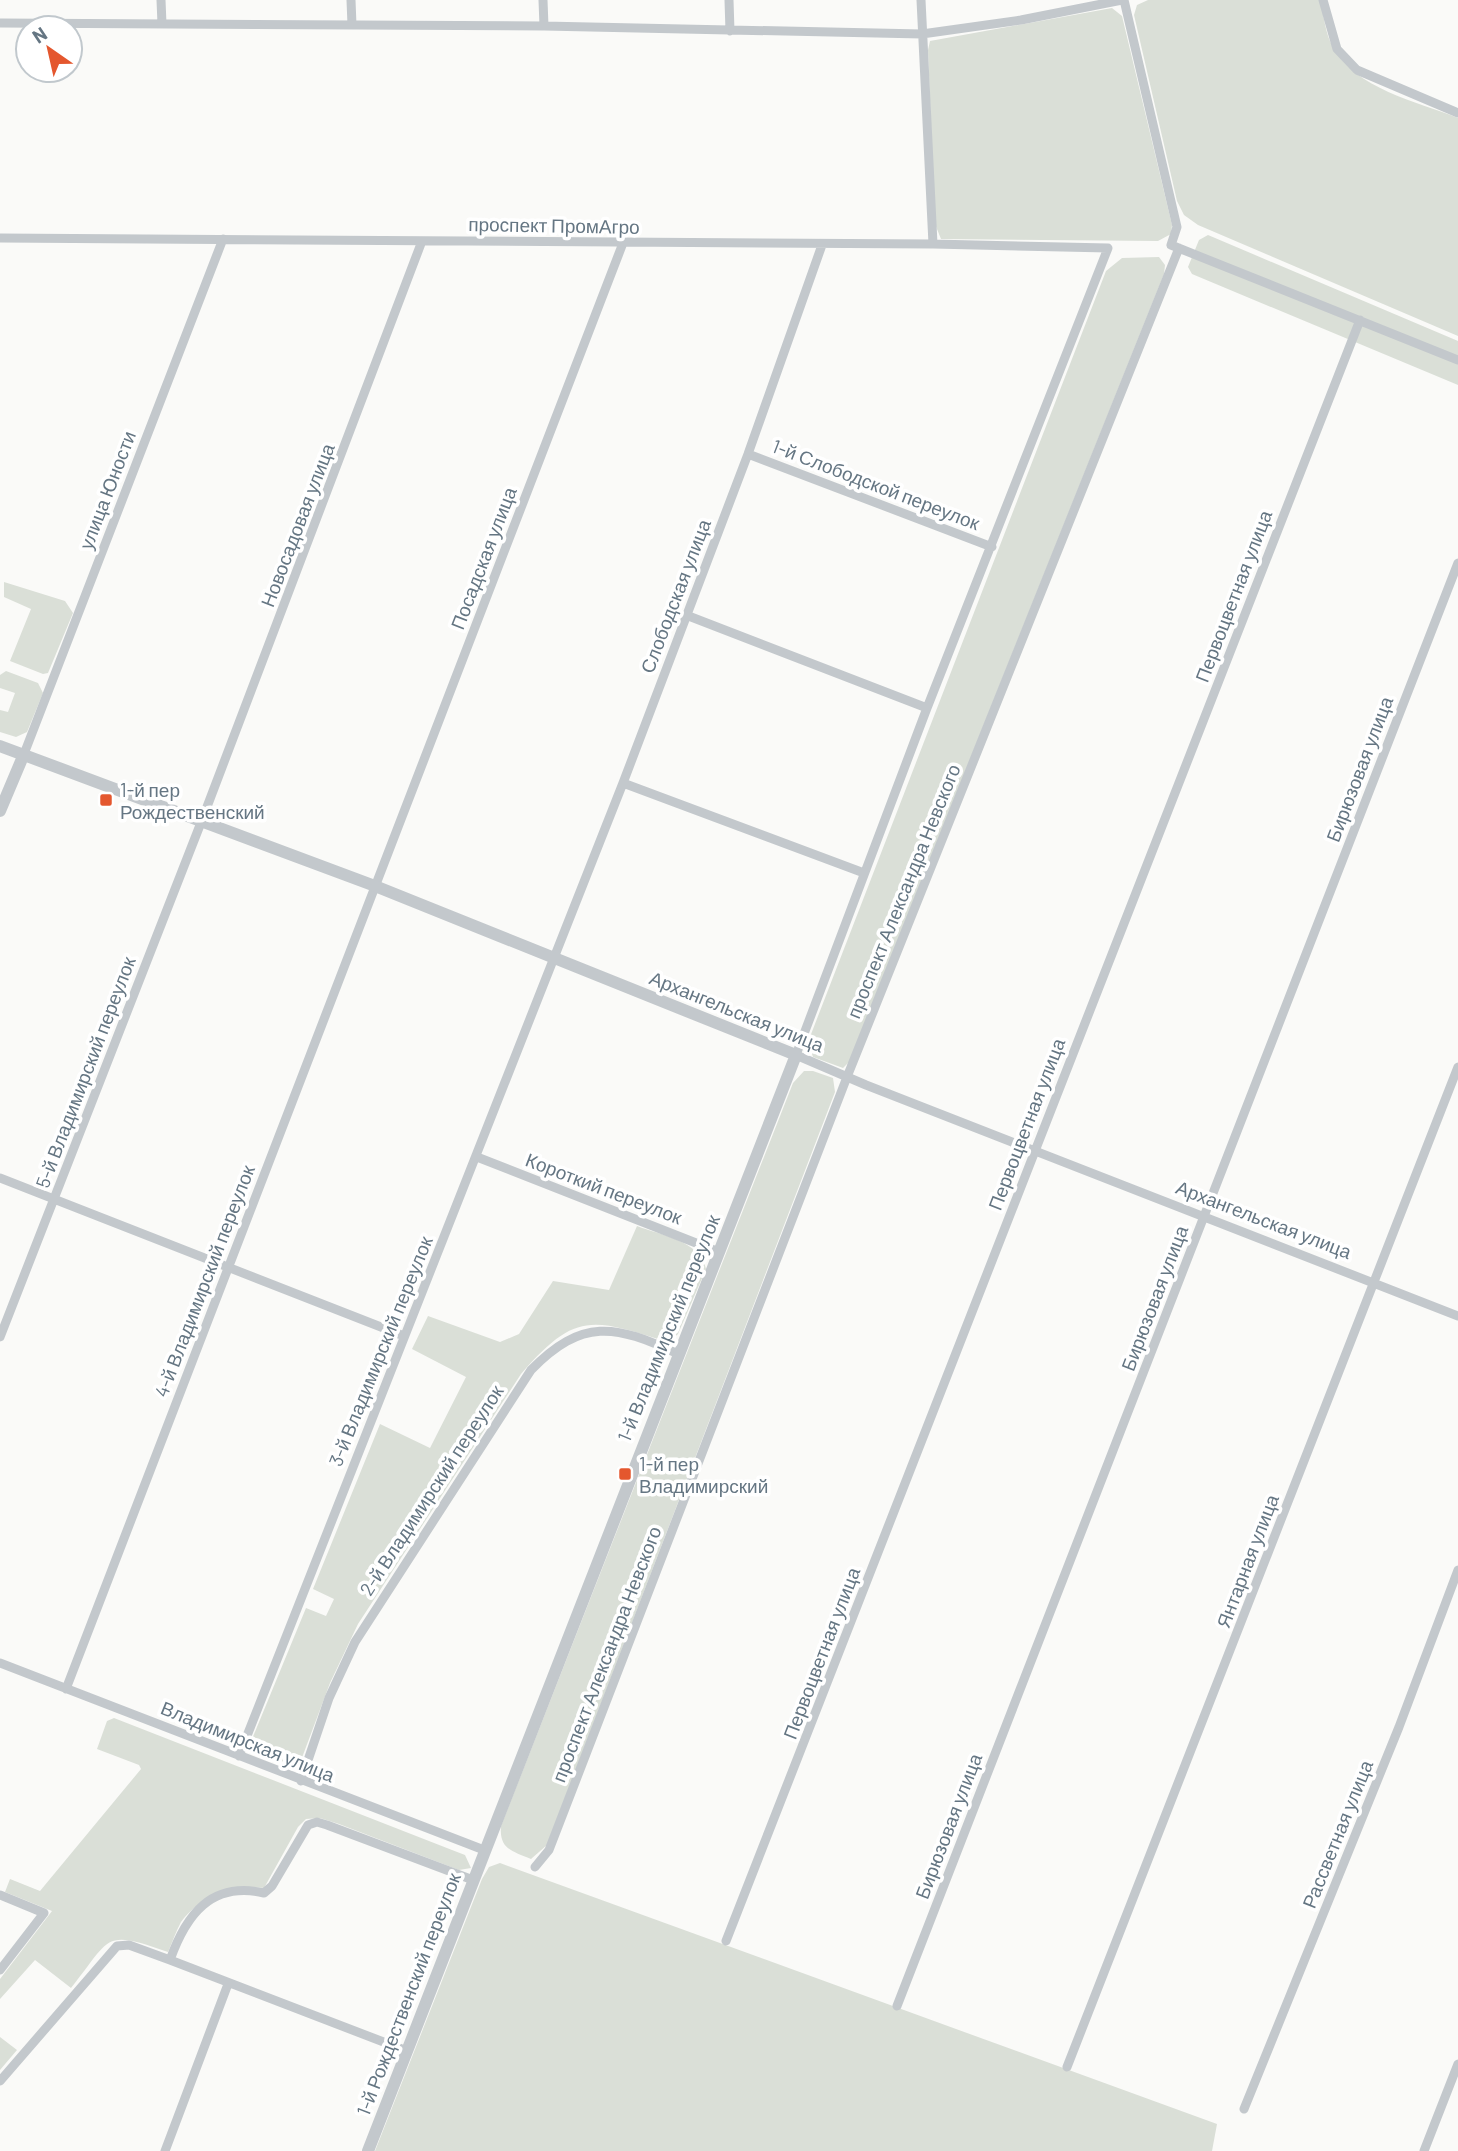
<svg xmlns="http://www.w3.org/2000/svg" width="1458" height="2151" font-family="Barlow,sans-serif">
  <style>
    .green { fill: #dadfd7 }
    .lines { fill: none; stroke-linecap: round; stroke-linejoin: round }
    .minor { stroke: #c3c8cc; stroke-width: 9 }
    .tertiary { stroke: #c3c8cc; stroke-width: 12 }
    .poi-dot { fill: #e4572e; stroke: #fff; stroke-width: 2.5 }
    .labels { text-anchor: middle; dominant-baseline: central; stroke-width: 7; stroke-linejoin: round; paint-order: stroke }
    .street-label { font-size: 19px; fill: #657683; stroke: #fff }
    .poi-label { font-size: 19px; fill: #657683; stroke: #fff; text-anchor: start }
  </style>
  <rect width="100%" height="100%" fill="#fafaf8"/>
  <path class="green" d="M1148,0H1320C1324,15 1325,34 1333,47C1356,89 1416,101 1458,118V336L1198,225L1184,215L1177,201L1134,15L1137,5Z
    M1112,8L1122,16L1172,225L1171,234L1158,241L941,239L935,224L928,50L930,41Z
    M1208,235L1458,341V385L1192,274L1188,267L1199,240Z
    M1159,257L1165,265L1164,274L849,1062L843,1068L813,1057L808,1042L1106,271L1122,258Z
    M4,582L65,601L73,613L48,673L43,674L10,661L31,609L4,597Z
    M6,671L38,683L43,693L27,732L16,737L0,732V710L8,712L15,693L0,688V675Z
    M804,1071H813L833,1078L835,1092L547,1845L531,1859C512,1851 499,1849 501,1826L793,1083Z
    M637,1226C660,1235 701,1241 706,1269L678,1334L671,1341L661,1340C590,1317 573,1314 521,1374L358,1624L330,1683L300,1763C286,1765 261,1755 251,1746L252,1739L306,1608L326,1616L334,1599L313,1589L380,1424L430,1448L466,1377L412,1349L428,1316L500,1342L519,1334L553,1281L609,1290Z
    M114,1718L452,1850L465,1855L471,1868L459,1870L339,1824L320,1818L306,1819L298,1827L264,1888C235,1884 199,1897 181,1922C176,1931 172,1943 168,1952C102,1929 112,1937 71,1988L35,1960L0,1999V1979L52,1911L5,1892L10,1879L40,1891L141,1769L139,1765L97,1749L107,1721Z
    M500,1863L1217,2124L1212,2151H375L482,1879L489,1867Z
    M0,2037L17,2050L0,2070Z"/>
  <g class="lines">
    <path class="minor" d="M161,0L162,24
      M351,0L352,25
      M543,0L544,26
      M729,0L730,31
      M921,0L933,244
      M1124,0L1177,227L1171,245L1458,360
      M1323,0L1337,49L1357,70L1458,113
      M0,23L544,26L922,34L1021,20L1122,0
      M0,238L933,244L1108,248L927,708L796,1055L866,1085L1458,1316
      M748,454L992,547
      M686,615L927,708
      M24,754L223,239
      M623,783L864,873
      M477,1157L719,1252
      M0,1178L404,1336
      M0,1337L202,820L422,241
      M0,1663L484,1850
      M66,1689L623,243
      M239,1756L623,783L748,454L822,245
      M301,1781L329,1698L355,1642L531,1370C582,1318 615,1324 678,1354
      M535,1867L549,1850L847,1077L1179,248
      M0,1895L44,1913L0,1970
      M726,1941L1360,320
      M170,1960L407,2051
      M897,2006L1458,563
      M1067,2067L1458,1067
      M0,2081L117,1946L129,1945L170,1960C186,1915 211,1881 264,1893L272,1886L308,1825L317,1822L327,1825L473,1880
      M1244,2109L1399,1727L1458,1570
      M165,2151L228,1984
      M1424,2151L1458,2064"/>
    <path class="tertiary" d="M0,746L375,886L796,1055L368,2151
      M0,811L24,754"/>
  </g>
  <g class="poi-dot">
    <rect x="99" y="793" width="14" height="14" rx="3.5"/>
    <rect x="618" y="1467" width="14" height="14" rx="3.5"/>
  </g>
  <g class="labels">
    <g class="street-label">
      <text transform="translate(554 225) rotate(1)">проспект ПромАгро</text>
      <text transform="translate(876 484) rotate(21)">1-й Слободской переулок</text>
      <text transform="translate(107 490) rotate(-69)">улица Юности</text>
      <text transform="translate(297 525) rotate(-69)">Новосадовая улица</text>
      <text transform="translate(483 558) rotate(-69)">Посадская улица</text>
      <text transform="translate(675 596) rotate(-69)">Слободская улица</text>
      <text transform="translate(1233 596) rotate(-69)">Первоцветная улица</text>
      <text transform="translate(1359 769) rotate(-69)">Бирюзовая улица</text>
      <text transform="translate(903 891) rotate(-68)">проспект Александра Невского</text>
      <text transform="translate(737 1011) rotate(22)">Архангельская улица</text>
      <text transform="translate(85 1072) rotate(-69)">5-й Владимирский переулок</text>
      <text transform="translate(1026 1124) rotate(-69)">Первоцветная улица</text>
      <text transform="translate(604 1188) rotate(21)">Короткий переулок</text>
      <text transform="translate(1264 1219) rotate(21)">Архангельская улица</text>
      <text transform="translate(204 1281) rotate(-69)">4-й Владимирский переулок</text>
      <text transform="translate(1154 1298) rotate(-69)">Бирюзовая улица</text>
      <text transform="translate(668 1328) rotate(-68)">1-й Владимирский переулок</text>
      <text transform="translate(380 1351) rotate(-68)">3-й Владимирский переулок</text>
      <text transform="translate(431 1490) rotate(-57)">2-й Владимирский переулок</text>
      <text transform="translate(1247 1561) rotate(-69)">Янтарная улица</text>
      <text transform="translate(821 1653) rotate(-69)">Первоцветная улица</text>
      <text transform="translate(606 1654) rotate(-69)">проспект Александра Невского</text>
      <text transform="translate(248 1741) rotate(22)">Владимирская улица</text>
      <text transform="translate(948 1826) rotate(-69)">Бирюзовая улица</text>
      <text transform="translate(1337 1834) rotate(-68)">Рассветная улица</text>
      <text transform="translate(408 1994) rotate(-69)">1-й Рождественский переулок</text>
    </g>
    <g class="poi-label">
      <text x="120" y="789">1-й пер<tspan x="120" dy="22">Рождественский</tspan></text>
      <text x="639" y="1463">1-й пер<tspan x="639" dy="22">Владимирский</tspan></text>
    </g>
  </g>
  <g transform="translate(49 49) rotate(326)"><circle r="33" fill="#ffffff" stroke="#c1c8cd" stroke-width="2"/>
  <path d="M0-5L12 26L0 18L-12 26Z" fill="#e4572e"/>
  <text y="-10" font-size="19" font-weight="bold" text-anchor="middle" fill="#657683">N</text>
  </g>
</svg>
